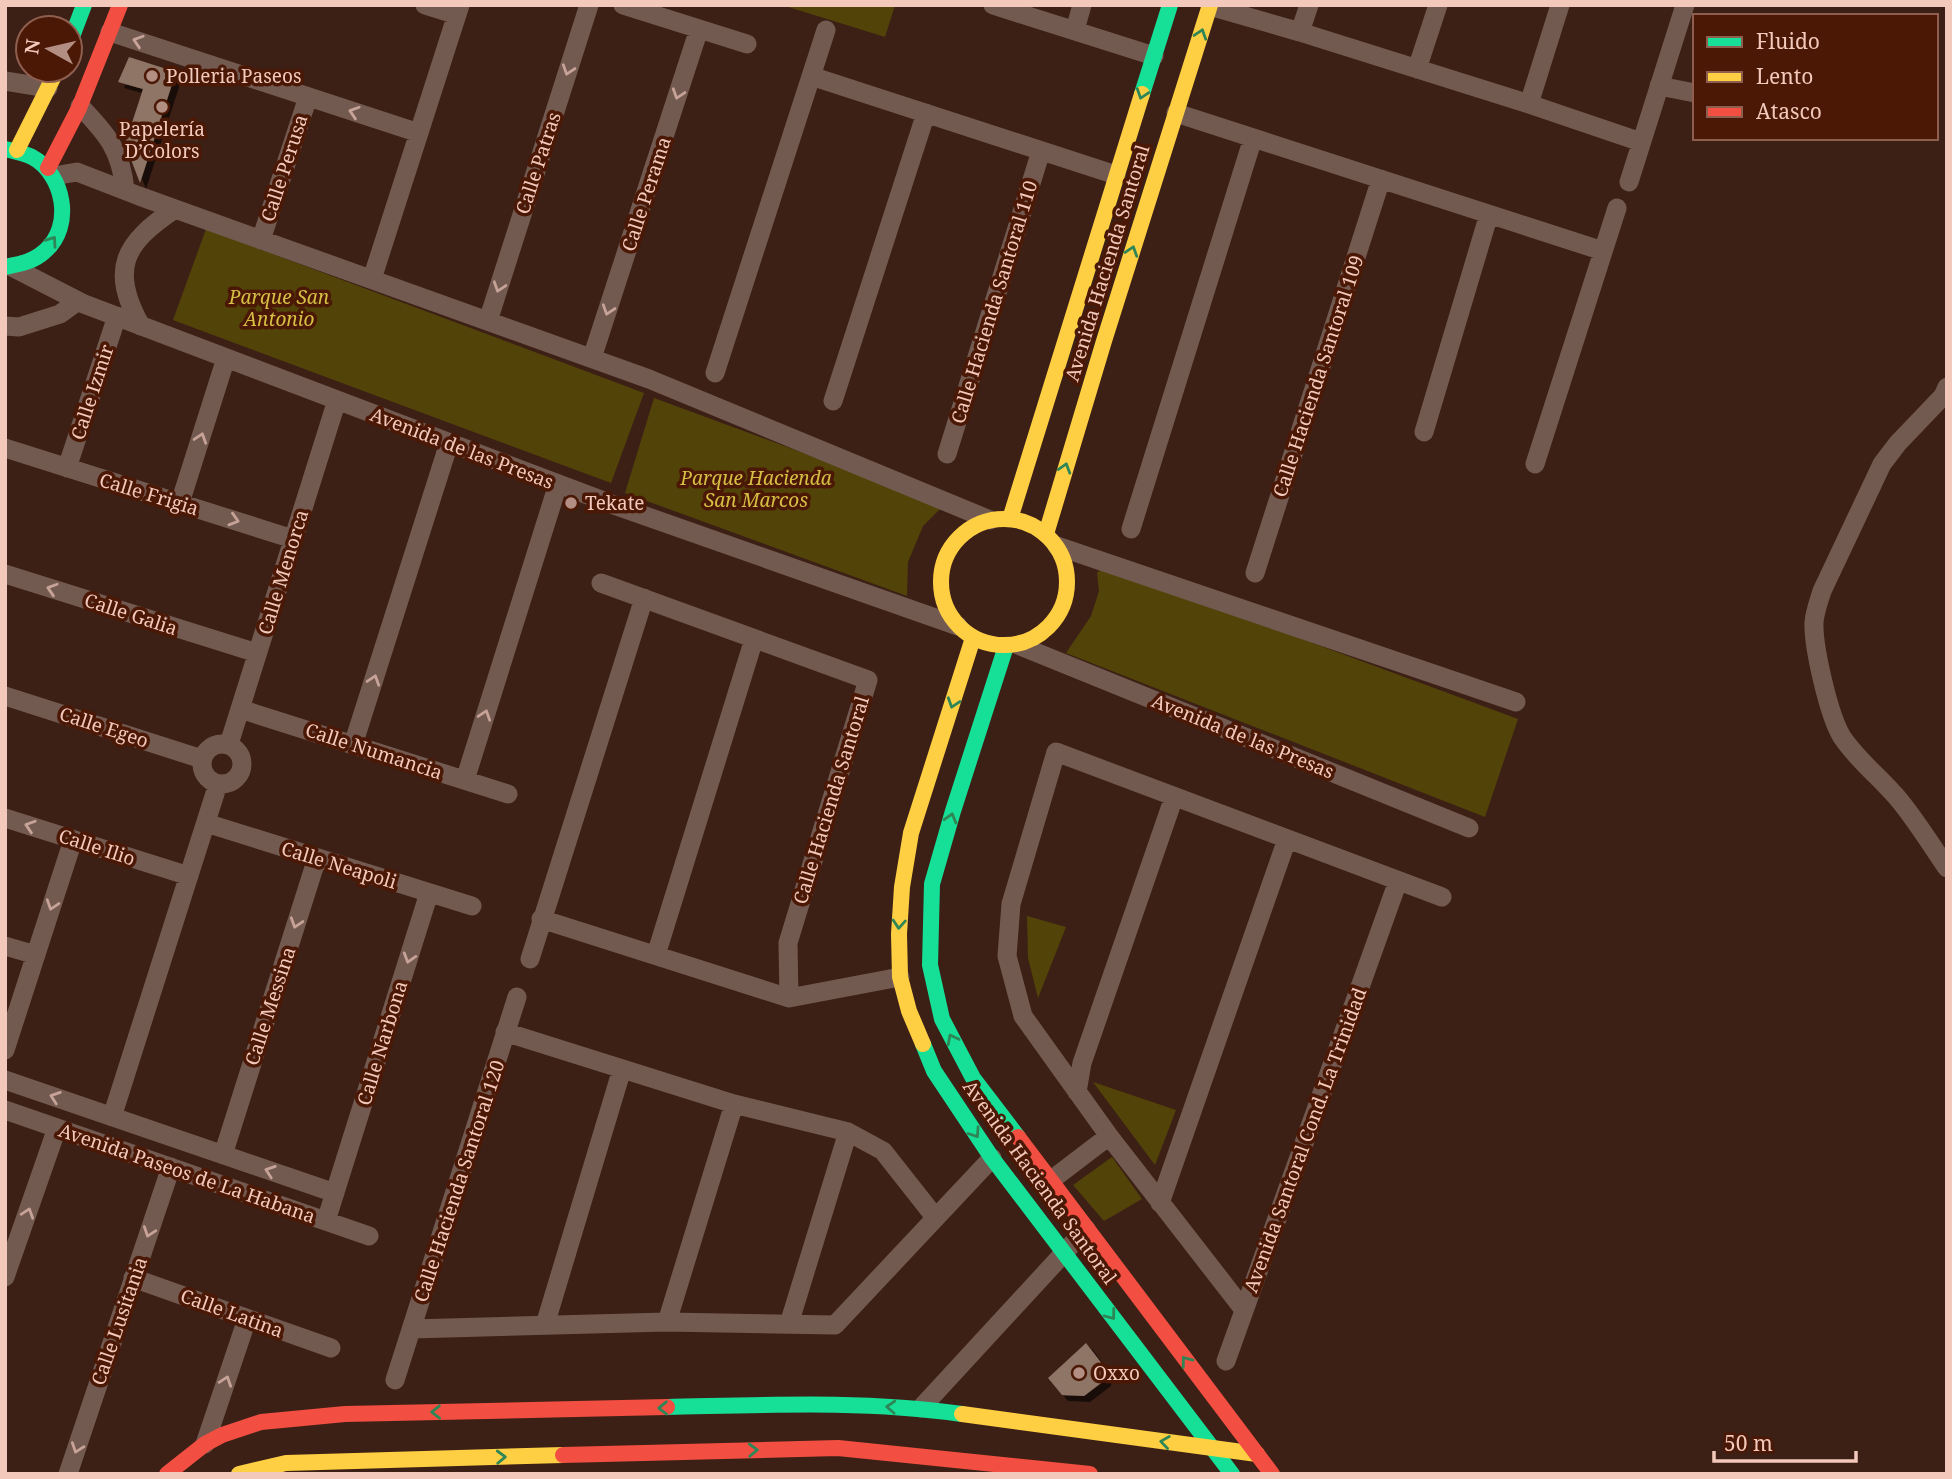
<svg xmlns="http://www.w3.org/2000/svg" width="1952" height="1479" font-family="'Noto Serif',serif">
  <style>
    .green { fill: #524309 }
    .building { fill: #8e7465; filter: url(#shadow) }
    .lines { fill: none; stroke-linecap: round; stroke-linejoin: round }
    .street { stroke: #735a51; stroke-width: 19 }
    .fast { stroke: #16e098; stroke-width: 16 }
    .slow { stroke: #ffcf43; stroke-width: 16 }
    .jam { stroke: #f24e42; stroke-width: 16 }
    .oneway { stroke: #2e8656 }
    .oneway2 { stroke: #c6a297 }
    .poi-dot { fill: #b38e82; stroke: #4b1806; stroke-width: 2.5 }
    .labels { text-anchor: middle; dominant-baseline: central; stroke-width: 7; stroke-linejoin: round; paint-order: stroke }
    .poi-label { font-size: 19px; fill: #f3c9bc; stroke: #4b1806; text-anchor: start }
    .street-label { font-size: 19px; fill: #f3c9bc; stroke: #4b1806 }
    .park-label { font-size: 19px; font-style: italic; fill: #d6bf45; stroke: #4b1806 }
  </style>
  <defs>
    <filter id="shadow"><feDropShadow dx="6" dy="6" stdDeviation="0" flood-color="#0009"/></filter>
  </defs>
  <rect width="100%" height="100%" fill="#3c2015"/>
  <path class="green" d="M782,5H895L885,37Z
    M206,229L644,393L611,483L173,320Z
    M654,398L944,505L923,526L908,562L907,596L625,493Z
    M1104,566L1518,719L1485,817L1066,653L1091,616L1099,591L1097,573Z
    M1027,916L1066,927L1038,998L1028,958Z
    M1093,1082L1176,1110L1155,1165Z
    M1112,1157L1142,1199L1104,1221L1073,1185Z"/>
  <path class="building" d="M129,57L176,72L140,183L125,144L143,89L118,82Z
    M1086,1343L1106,1369L1105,1380L1084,1396L1062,1395L1048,1378Z"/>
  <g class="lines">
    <path class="street" d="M425,5L457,15
      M623,5L747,44
      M993,5L1154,56
      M1210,6L1300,32L1529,104L1641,142
      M1075,30L1082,5
      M110,32L419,133
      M1300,32L1309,5
      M1417,69L1438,5
      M811,76L1116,175
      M5,81L48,88
      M1659,86L1695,93
      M1529,104L1560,5
      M80,106C107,134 121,150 125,190
      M1176,113L1603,251
      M54,176L77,172L139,196L649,379L990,520
      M1629,182L1685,5
      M261,240L308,97
      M12,267L84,304L614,505L958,626
      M372,279L460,5
      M488,321L589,5
      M5,326L19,327L60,314L78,301
      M141,326C109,269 124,243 175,209
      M592,358L699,29
      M715,373L826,30
      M1947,387L1943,396L1898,443L1882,464L1822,591C1819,601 1815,611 1814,622C1813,647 1829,716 1842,737C1858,761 1882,779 1900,801C1917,822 1932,846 1947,868
      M833,401L926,113
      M1424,432L1489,214
      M5,448L293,539
      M947,454L1041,151
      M1535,464L1617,208
      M67,468L117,316
      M180,503L226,358
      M1131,529L1253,138
      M1057,546L1516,702
      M1255,573L1381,179
      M5,574L257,653
      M601,583L868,680L788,943L789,998
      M1018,645L1469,828
      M5,696L202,759
      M240,709L508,794
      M202 764a20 20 0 1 1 40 0a20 20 0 1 1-40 0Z
      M229,744L337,400
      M353,745L449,443
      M465,780L558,484
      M5,818L189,876
      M206,823L472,906
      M541,919L789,998L900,977
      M5,946L36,955
      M656,955L754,639
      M530,959L644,598
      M505,1032L734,1104L848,1132L883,1151L935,1217
      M5,1050L73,840
      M5,1080L335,1193
      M1077,1092L1082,1063L1174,797
      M5,1110L369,1236
      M112,1117L218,784
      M223,1155L317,858
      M1050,1181L1109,1136
      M1160,1203L1287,839
      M326,1221L429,893
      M5,1277L57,1128
      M133,1278L331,1348
      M1244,1310L1109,1136L1023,1016L1007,956L1011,904L1056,752L1442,897
      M667,1322L734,1104
      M789,1324L848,1132
      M545,1325L622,1069
      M412,1329L667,1322L835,1325L992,1158
      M1226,1361L1398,881
      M395,1380L517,997
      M921,1408L1086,1229
      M205,1444L247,1319
      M68,1474L171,1167"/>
    <path class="fast" d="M70,42L84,5
      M1142,94L1170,5
      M5,149C13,151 24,153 32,157C64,174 74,226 45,251C33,262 20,264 5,267
      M1006,646L953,811L932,884L930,965L942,1019L973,1078L1018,1137
      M923,1044L934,1071L992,1158L1232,1474
      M667,1407C766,1405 864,1400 962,1414"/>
    <path class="slow" d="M17,150L57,70
      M941 582a63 63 0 1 1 126 0a63 63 0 1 1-126 0Z
      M1010,519L1142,94
      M1046,534L1104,341L1210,5
      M923,1044L909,1011L900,977L899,934L902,887L911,833L973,638
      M962,1414L1257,1454
      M239,1474L286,1463L563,1455"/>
    <path class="jam" d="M48,168L79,108L120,5
      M1018,1137L1272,1474
      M563,1455L838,1448L1090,1474
      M167,1474L205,1444L222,1435L261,1422L345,1414L667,1407"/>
  </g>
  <defs><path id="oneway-chevron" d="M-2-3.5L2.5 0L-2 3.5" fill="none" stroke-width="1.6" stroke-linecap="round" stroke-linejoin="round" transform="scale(1.75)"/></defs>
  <g class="oneway">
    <use href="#oneway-chevron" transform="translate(1201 34) rotate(-72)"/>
    <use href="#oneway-chevron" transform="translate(1142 94) rotate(108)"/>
    <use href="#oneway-chevron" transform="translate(52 241) rotate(-55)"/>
    <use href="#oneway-chevron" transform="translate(1132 251) rotate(-72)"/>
    <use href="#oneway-chevron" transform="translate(1065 468) rotate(-73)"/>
    <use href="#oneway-chevron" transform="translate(953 703) rotate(108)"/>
    <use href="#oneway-chevron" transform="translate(951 818) rotate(-74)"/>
    <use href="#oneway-chevron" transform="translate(899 924) rotate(94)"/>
    <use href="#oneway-chevron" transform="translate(952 1039) rotate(-117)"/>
    <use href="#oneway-chevron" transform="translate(975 1133) rotate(56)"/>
    <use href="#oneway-chevron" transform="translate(1111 1315) rotate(53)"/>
    <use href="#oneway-chevron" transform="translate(1186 1361) rotate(-127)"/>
    <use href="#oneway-chevron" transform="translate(891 1407) rotate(-177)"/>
    <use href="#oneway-chevron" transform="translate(663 1408) rotate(179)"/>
    <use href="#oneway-chevron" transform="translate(436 1412) rotate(179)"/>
    <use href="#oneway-chevron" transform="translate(1165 1442) rotate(-172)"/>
    <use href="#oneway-chevron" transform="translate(753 1450) rotate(-2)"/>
    <use href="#oneway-chevron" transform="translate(501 1457) rotate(-2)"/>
  </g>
  <g class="oneway2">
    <use href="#oneway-chevron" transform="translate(138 41) rotate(-162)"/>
    <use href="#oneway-chevron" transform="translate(568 70) rotate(108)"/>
    <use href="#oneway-chevron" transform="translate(678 94) rotate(108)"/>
    <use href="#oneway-chevron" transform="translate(354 112) rotate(-162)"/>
    <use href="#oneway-chevron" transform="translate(499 287) rotate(108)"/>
    <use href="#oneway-chevron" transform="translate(608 310) rotate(108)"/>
    <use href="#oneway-chevron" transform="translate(201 438) rotate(-72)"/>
    <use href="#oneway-chevron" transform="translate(234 520) rotate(17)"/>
    <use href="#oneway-chevron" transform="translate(52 589) rotate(-162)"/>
    <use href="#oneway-chevron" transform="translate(374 680) rotate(-72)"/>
    <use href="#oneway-chevron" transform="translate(485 715) rotate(-72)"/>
    <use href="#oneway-chevron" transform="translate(30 826) rotate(-162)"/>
    <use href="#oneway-chevron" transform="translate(52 905) rotate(108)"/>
    <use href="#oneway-chevron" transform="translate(296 923) rotate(108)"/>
    <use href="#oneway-chevron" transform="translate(409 958) rotate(107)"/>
    <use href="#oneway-chevron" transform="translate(55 1097) rotate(-161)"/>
    <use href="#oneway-chevron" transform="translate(270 1171) rotate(-161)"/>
    <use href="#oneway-chevron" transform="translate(28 1213) rotate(-71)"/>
    <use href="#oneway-chevron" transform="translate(149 1232) rotate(109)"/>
    <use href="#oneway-chevron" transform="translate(226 1381) rotate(-71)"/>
    <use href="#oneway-chevron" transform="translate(77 1448) rotate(109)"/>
  </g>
  <g class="poi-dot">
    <circle cx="152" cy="76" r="7"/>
    <circle cx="162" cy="107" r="7"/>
    <circle cx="571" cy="503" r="7"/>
    <circle cx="1079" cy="1373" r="7"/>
  </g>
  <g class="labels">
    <g class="poi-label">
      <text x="166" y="76">Polleria Paseos</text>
      <text x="162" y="129" text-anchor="middle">Papelería<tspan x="162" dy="22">D’Colors</tspan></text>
      <text x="585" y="503">Tekate</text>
      <text x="1093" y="1373">Oxxo</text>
    </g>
    <g class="street-label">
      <text transform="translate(538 163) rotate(-72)">Calle Patras</text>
      <text transform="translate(284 168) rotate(-72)">Calle Perusa</text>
      <text transform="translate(646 194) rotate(-72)">Calle Perama</text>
      <text transform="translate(1107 263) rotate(-73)">Avenida Hacienda Santoral</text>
      <text transform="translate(994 302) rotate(-73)">Calle Hacienda Santoral 110</text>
      <text transform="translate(1318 376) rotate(-72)">Calle Hacienda Santoral 109</text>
      <text transform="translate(92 392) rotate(-72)">Calle Izmir</text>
      <text transform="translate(462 448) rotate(21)">Avenida de las Presas</text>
      <text transform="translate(149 494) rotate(17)">Calle Frigia</text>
      <text transform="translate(283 572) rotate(-73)">Calle Menorca</text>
      <text transform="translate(131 614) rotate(18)">Calle Galia</text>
      <text transform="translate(104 727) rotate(18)">Calle Egeo</text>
      <text transform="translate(1243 736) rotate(22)">Avenida de las Presas</text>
      <text transform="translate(374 751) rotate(18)">Calle Numancia</text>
      <text transform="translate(831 800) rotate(-73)">Calle Hacienda Santoral</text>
      <text transform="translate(97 847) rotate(18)">Calle Ilio</text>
      <text transform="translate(339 865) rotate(17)">Calle Neapoli</text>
      <text transform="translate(270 1006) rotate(-72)">Calle Messina</text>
      <text transform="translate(382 1043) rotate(-73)">Calle Narbona</text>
      <text transform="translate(1305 1140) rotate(-70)">Avenida Santoral Cond. La Trinidad</text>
      <text transform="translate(187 1173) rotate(19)">Avenida Paseos de La Habana</text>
      <text transform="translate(459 1181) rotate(-72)">Calle Hacienda Santoral 120</text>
      <text transform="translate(1040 1182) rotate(54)">Avenida Hacienda Santoral</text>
      <text transform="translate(232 1313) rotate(20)">Calle Latina</text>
      <text transform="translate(119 1321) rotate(-71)">Calle Lusitania</text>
    </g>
    <g class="park-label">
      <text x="279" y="297">Parque San<tspan x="279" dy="22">Antonio</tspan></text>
      <text x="756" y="478">Parque Hacienda<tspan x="756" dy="22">San Marcos</tspan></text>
    </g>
  </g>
  <rect width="1952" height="1479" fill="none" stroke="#f3c9bc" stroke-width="14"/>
  <rect x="1693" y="14" width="245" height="126" fill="#4b1806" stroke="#8e5f4f" stroke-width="2"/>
  <rect x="1707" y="37" width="35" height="10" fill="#16e098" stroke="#8e5f4f" stroke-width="2"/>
  <text x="1756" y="49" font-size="21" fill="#f3c9bc">Fluido</text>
  <rect x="1707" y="72" width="35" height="10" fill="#ffcf43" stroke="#8e5f4f" stroke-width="2"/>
  <text x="1756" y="84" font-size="21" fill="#f3c9bc">Lento</text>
  <rect x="1707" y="107" width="35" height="10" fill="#f24e42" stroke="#8e5f4f" stroke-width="2"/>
  <text x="1756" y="119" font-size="21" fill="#f3c9bc">Atasco</text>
  <g transform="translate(49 49) rotate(278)"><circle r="33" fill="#4b1806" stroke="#8e5f4f" stroke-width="2"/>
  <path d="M0-5L12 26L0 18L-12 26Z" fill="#b38e82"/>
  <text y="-10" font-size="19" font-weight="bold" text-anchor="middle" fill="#f3c9bc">N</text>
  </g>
  <path d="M1714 1451v10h142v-10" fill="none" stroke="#f3c9bc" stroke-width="3.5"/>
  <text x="1724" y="1451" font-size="21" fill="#f3c9bc" stroke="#4b1806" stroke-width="5" paint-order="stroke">50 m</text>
</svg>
